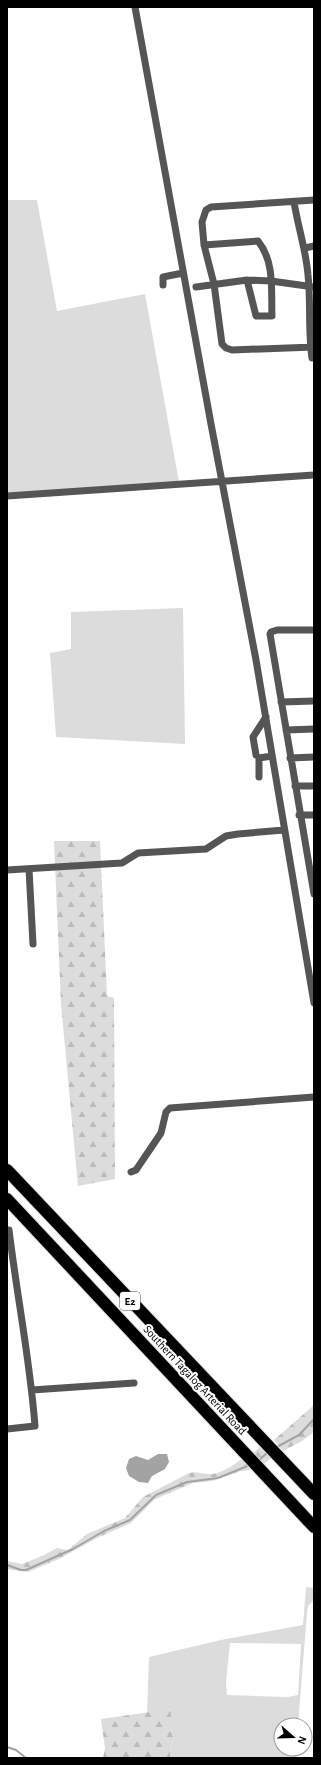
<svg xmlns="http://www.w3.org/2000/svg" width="321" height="1765" font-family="'Alegreya Sans',sans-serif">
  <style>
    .grass { fill: #dcdcdc; fill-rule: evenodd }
    .forest { fill: url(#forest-firs) }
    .water { fill: #a3a3a3 }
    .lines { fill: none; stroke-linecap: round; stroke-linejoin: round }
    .stream { stroke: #a3a3a3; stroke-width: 2 }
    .highway-casing { stroke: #dbdbdb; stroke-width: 14 }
    .street { stroke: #555; stroke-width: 7 }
    .highway { stroke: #000; stroke-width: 12 }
    .labels { text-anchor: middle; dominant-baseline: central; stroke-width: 4; stroke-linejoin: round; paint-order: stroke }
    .shield { fill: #fff; stroke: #4c4c4c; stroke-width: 1 }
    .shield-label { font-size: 11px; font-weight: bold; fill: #000 }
    .street-label { font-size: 12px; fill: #000; stroke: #fff }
  </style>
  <defs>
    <pattern id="forest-firs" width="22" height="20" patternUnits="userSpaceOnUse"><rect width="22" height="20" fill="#dcdcdc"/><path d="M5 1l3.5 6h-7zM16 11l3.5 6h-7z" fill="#bbb"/></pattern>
  </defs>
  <rect width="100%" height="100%" fill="#fff"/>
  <path class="grass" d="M7,200H37L57,311L145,294L179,482L7,494Z
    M183,608L185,744L56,737L50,653L71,649V612Z
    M306,1587L314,1588V1600L308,1606L307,1613L298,1725H281V1749H297L296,1758H170L171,1744L174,1740L171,1730V1709L147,1713L149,1657L221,1640L303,1625ZM230,1643L301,1644L298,1695L288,1697L227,1695L226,1682Z"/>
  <path class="forest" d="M54,841H100L107,996L114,998L115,1179L78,1186L61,1004Z
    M314,1405V1432L302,1441L283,1451L274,1440Z
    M260,1447L271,1458L264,1464L253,1453Z
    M242,1459L251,1470L241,1471L212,1481L193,1483L160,1497L154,1500L131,1523L99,1537L59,1559L28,1572L7,1569V1561L22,1564L42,1556L57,1548L68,1550L87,1534L125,1518L143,1497L189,1473C196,1471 200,1473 207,1474C220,1475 232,1466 242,1459Z
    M171,1709V1730L174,1740L171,1744L170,1758H103L105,1748L101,1719Z"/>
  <path class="water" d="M158,1454H167L169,1462L165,1469L152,1476L148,1483L139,1482L129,1476L126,1468L129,1459L136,1456L148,1460Z"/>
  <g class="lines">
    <path class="stream" d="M275,1448L299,1435L314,1419
      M258,1461L268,1452
      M7,1565L21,1570H26L73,1549L104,1531L130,1520L156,1495L187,1482L218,1478L250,1465
      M7,1747L16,1750L26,1758"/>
    <g class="highway-casing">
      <path id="highway" d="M7,1170L314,1494
        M7,1199L314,1527"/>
    </g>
    <path class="street" d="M135,7L211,424L256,660L314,1003
      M314,200L211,207L206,210L202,222L204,245L214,284L222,344L226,348L232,350L314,347
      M294,202C298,227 306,250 308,275C311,303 308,331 312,358
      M204,245L258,241C275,262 271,291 272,316H256L247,280
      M305,248L314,246
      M163,285V277L183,273
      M196,287L247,280L271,281L314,287
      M7,496L314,475
      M314,630H277L271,632L270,634L314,894
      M281,702L314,701
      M286,730L314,729
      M256,755L253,737L266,717
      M290,758L314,757
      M259,777V758L272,756
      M295,786H314
      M299,815H314
      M29,869L33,944
      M7,870L122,863L138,853L206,849L226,836L238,834L284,830
      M131,1172L136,1170L161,1133L166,1112L170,1108L314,1097
      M32,1390L134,1383
      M7,1429L35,1426C30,1360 17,1296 9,1230"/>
    <use href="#highway" class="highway"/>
  </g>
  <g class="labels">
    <rect class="shield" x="120" y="1292" width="20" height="18" rx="3"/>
    <g class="shield-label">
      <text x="130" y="1301">E2</text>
    </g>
    <g class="street-label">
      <text transform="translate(195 1380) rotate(47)">Southern Tagalog Arterial Road</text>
    </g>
  </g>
  <rect width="321" height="1765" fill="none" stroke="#000000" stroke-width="16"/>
  <g transform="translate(293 1737) rotate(110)"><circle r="19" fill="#ffffff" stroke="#999999"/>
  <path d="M0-3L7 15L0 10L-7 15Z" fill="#000000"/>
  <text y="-6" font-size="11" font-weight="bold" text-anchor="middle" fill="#000000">N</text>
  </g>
</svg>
